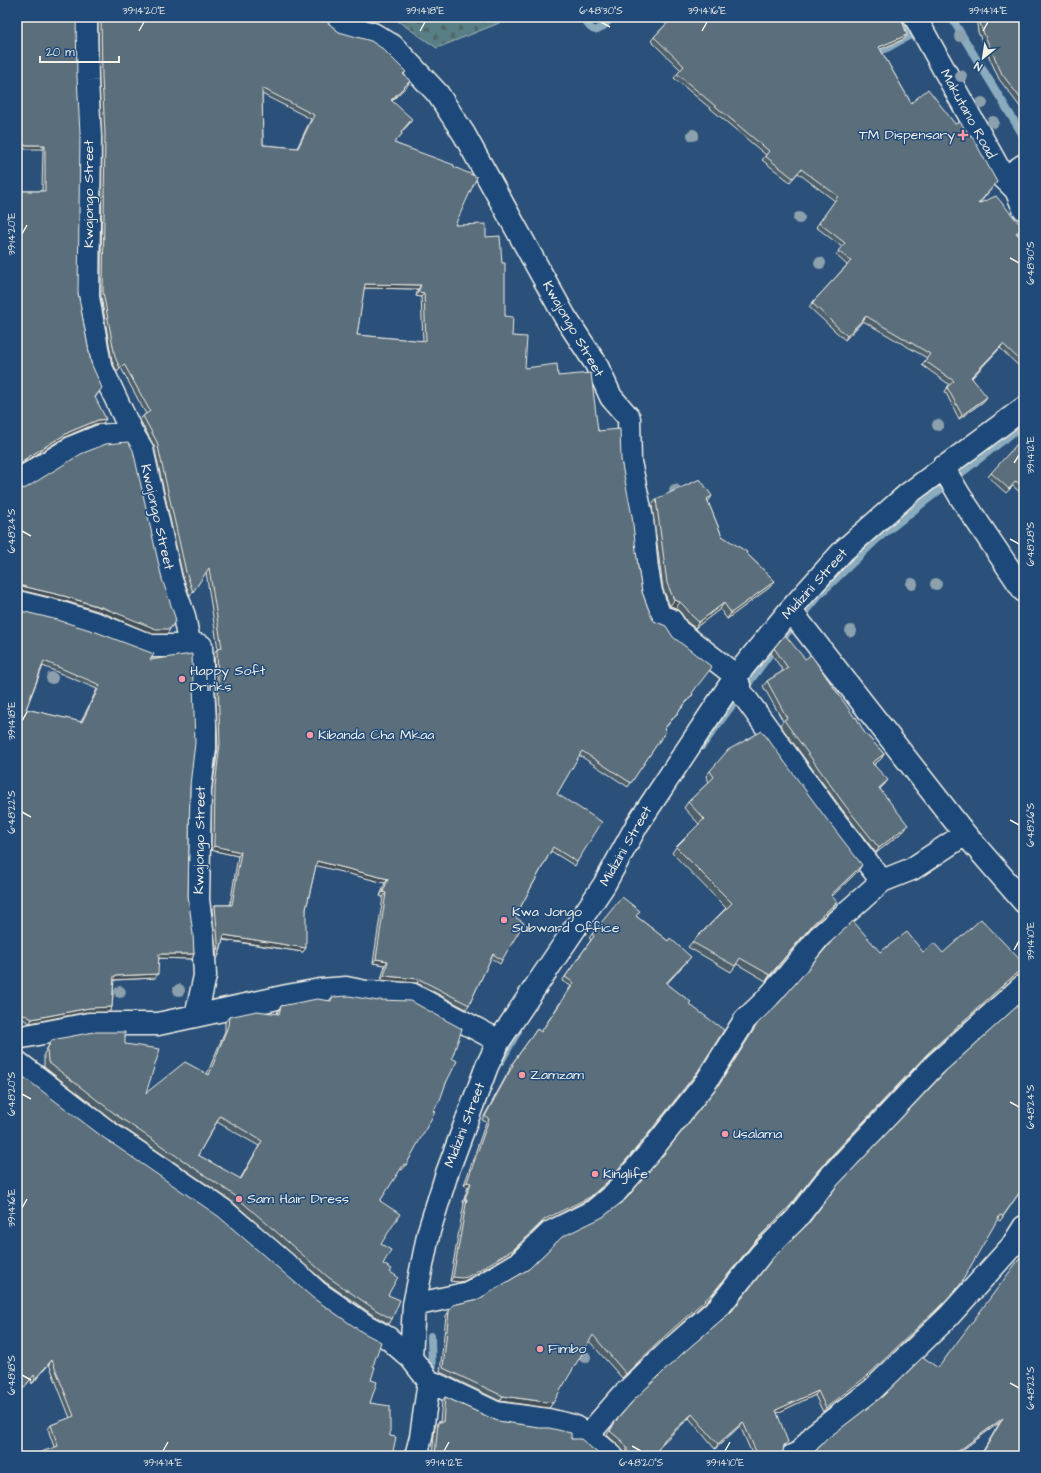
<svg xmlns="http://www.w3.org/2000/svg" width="1041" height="1473" font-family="'Architects Daughter',sans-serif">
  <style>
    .cemetery { fill: url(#cemetery-stones); stroke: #a6b8b6 }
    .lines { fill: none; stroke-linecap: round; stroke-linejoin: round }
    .stream { stroke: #8babbe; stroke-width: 8 }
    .street-casing { stroke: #f4f1e8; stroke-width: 25 }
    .secondary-casing { stroke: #f4f1e8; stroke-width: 25 }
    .street { stroke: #1f4a7a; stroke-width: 22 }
    .secondary { stroke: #1f4a7a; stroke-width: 22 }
    .tree { fill: #8da0ae }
    .wall { fill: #4d5f6b; stroke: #f4f1e8; fill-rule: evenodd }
    .shaded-wall { fill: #3f4d57; stroke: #f4f1e8 }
    .building { fill: #5a6e7c; stroke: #f4f1e8; fill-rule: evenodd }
    .ticks { fill: none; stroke: #f4f1e8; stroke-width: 1.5 }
    .poi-dot { fill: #ff9aa2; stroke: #1f4a7a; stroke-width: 1.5 }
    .labels { text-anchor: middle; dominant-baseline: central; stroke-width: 3; stroke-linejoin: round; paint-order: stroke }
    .street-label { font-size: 14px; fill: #f4f1e8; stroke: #1f4a7a }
    .poi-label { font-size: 14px; fill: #f4f1e8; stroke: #1f4a7a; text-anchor: start }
    .neatline { fill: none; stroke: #f4f1e8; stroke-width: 1.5 }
    .ticks-label { font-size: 10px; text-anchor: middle; fill: #f4f1e8 }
  </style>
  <defs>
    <pattern id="cemetery-stones" width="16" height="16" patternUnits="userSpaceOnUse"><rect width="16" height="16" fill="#587f85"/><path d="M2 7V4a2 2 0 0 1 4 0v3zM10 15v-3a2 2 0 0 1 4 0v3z" fill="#516669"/></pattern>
  </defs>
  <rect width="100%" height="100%" fill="#2b517a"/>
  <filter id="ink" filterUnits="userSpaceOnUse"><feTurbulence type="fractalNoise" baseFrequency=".025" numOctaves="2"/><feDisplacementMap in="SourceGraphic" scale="8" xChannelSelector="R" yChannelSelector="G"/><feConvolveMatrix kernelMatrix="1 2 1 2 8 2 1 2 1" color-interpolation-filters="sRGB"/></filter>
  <g filter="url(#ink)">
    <path class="cemetery" d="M392,17H514L437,48Z"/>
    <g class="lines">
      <path class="stream" d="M583,17C594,38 599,31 612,17
        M902,17L914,37
        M951,17L1024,137
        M872,55L887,48L912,34
        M702,746L775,647L819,595L877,539L1024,424
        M501,1061L518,1031
        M431,1336L432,1377"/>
      <g class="street-casing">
        <path id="street" d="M86,17L87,81L90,137L88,297L100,365L132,433L142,449L171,580L184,616L189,642L201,646L205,724V748L200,789L198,900L203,937L205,976L196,1016
          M333,17L340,24L373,34L393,46L438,94L464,134L565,317L596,364L611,397L629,418L630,462L642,518L647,569L651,592L660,616L671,620L678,631L736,676L741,692L831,816L882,881
          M1004,178L1024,165
          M943,467L960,496L1024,591
          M17,481L73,447L100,436L132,433
          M17,602L58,612L97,624L151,646H201
          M790,610L965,834L1024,902
          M17,1038L89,1024H158L287,996L320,990L346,988L366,992L411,994L499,1041
          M17,1062L108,1132L223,1210L301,1277L317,1292L366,1326L388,1338L411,1358
          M414,1305L469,1293L519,1263L551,1232L594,1211L614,1194L651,1151L706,1082L745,1020L765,1001L789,974L819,937L882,881L912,869L965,834
          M429,1381L496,1413L548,1420L573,1426L588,1435L623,1395L671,1349L719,1307L761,1254L796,1219L825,1182L935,1065L1024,985
          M588,1435L612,1456
          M416,1456L421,1437L429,1381L411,1358L414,1305L429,1231L447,1173L487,1066L499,1041L604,885L637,825L736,676L790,610L843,551L908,494L1024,408
          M792,1456L800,1452L815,1434L872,1390L948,1317L1012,1246L1024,1227"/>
      </g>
      <g class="secondary-casing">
        <path id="secondary" d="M915,17L1004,178L1016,190L1024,209"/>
      </g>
      <use href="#street" class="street"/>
      <use href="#secondary" class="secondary"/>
    </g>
    <g class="tree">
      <circle cx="960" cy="36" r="6"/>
      <circle cx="961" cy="76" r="6"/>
      <circle cx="982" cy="103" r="6"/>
      <circle cx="993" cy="122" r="6"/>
      <circle cx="693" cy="135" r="6"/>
      <circle cx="799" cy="218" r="6"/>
      <circle cx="820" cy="263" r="6"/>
      <circle cx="938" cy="425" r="6"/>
      <circle cx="675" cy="490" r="6"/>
      <circle cx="912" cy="584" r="6"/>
      <circle cx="936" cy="584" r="6"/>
      <circle cx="851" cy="631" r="6"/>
      <circle cx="52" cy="678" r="6"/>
      <circle cx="179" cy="990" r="6"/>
      <circle cx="120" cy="992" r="6"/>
      <circle cx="585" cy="1357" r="6"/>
    </g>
    <path class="wall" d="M17,17L78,293L91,363L99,392L95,398L103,423L95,424L67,436L17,466V191H42L43,149Z
      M98,17H324L327,22L339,32L406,72L404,74L408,85L392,101L410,123L401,132L402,134L394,143L454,167L455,225L486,237L505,316L512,336L525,368L558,376L621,460L642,592L651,616L692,693L690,698L664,729L666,731L628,787L579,755L557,794L577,862L575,866L551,851L515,917L502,960L500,964L491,958L469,1005L466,1009L417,983L381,980L385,965L373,963L383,897L380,896L385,883L316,865L306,909L303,952L223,940L219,955L217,959L212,909L215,905H230L238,856L211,850L212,790L218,748L214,653L217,649H218L206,572L190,596L183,577L154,446L140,420L143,416L146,414L121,368L117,372L112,361L101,296L102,137L99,81ZM262,94L311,119L297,148L263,145ZM364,288L418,289L416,296L421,297L423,341L357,335Z
      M666,17H904L902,19L904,39L880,49L911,103L997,182L979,204L1020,232L1018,234L1024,240V367L1022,369L1000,348L972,378L984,401L959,419L945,391L950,385L922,365L927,358L863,321L845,340L809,307L812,303L847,265L836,255L842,247L816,227L835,201L798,173L790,182L762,160L766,155L674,78L681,70L651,41L654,37L670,20Z
      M976,17H1024V112L999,79L978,32Z
      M1024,449V496L1013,486L1006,493L988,477L991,473Z
      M656,499L708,502L722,536L746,553L775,581L770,587L727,619L720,609L695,628L687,622L681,613L676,608L670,606L663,589L652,505Z
      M17,610L150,660L190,785L188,896L194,954L192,959L159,958L155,978L114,980L112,1007L109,1012H87L30,1023L17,1016ZM43,666L97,689L81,722L26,709Z
      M774,648L864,732L884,754L881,759L874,764L884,785L880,789L905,830L876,853L841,808L780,725L783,721L763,686L767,681L783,671L771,653Z
      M710,771L858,871L832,896L833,908L809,929L766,981L737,964L731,972L688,947L692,942L726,908L672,853L676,847L699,824L684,808L688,802L709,782L706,776Z
      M636,916L668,941L691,957L688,960L667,983L689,1004L641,1143L605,1185L587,1200L542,1223L511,1253L464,1281L459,1282L450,1281L464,1203L463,1202L468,1187L464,1185L486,1122L482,1120L510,1069L509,1068L537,1029L541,1032L571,986L562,981L591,940L589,938L592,934Z
      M880,952L943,953L1021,973L1016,976L926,1056L816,1173L787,1211L751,1246L710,1298L663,1340L622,1378L589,1341L549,1408L500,1401L440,1372L446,1316L453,1305L479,1299L529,1269L603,1217L626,1199Z
      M332,997L452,1058L446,1083L433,1111L406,1165L402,1170L400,1169L380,1201L381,1244L383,1264L390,1272L388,1295L392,1319L389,1324L373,1315L325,1282L230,1200L115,1122L44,1067V1054L49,1045L52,1040L125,1044L146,1093L207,1074L225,1031V1022L229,1017L277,1014L278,1011L281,1006L329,1001ZM217,1122L259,1146L240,1179L198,1155Z
      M17,1072L373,1366L371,1380L370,1403L390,1436L54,1447L48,1429L51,1425L70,1418L49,1364L32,1384L31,1379L17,1396Z
      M1024,1186L1000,1221L997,1219L957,1289L939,1308L864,1381L823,1412L815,1395L777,1413L785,1446L784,1447L783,1451V1456H753L740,1426L715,1449L689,1418L662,1443L654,1456H624V1452L620,1447L607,1435L615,1422Z
      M1024,1261V1456H980L1000,1422L954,1456H811L938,1368Z
      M445,1397L497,1421L538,1428L571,1439L601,1456H432L435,1426L438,1422H440L442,1401Z"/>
    <path class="shaded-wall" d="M360,17H376L373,21Z
      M907,35L904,39L876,51L879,47Z
      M410,81L408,85L388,104L391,100Z
      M412,119L410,123L398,136L401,132Z
      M17,145H45L43,149H17Z
      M1023,228L1020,232L1014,237L1016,233Z
      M365,284L421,285L418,289L362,288Z
      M418,292L424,293L421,297L416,296Z
      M866,316L863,321L845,340L847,336Z
      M1003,344L1000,348L968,381L971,377Z
      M987,397L984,401L959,419L962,415Z
      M106,419L103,423L95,424L67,436L17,466V464L69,432L98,420Z
      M712,496L708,502L707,499Z
      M775,581L770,587L727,619L731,613Z
      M17,586H22L64,596L170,629L167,634H153L101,612L62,600L20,590H17Z
      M674,600L680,602L676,608L670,606Z
      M724,603L720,609L695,628L699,622Z
      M693,694L690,698L661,733L664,729Z
      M884,754L881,759L869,768L872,763Z
      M888,780L884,785L875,793L879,788Z
      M908,825L905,830L876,853L879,848Z
      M214,846L241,852L238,856L211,850Z
      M317,861L388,879L385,883L314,865Z
      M862,865L858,871L827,901L831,895Z
      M383,892L386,893L383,897L380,896Z
      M837,902L833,908L809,929L766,981L770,975L814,923Z
      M224,935L306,948L303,952L221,939Z
      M159,954H194L192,959L157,958Z
      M691,957L688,960L664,987L666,983Z
      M376,959L388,961L385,965L373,963Z
      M1024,968V973H1021L1016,976L926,1056L816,1173L787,1211L751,1246L710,1298L663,1340L622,1378L626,1374L755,1241L819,1169L929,1052L1019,971Z
      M158,974L155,978L111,980L114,976Z
      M384,976L419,979L417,983L381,980Z
      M112,1007L109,1012H87L30,1023L32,1019L89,1008Z
      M696,1075L641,1143L605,1185L587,1200L542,1223L511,1253L464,1281L459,1282L450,1281L453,1277Z
      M467,1182L471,1183L468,1187L464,1185Z
      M465,1199H467L464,1203L463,1202Z
      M960,1285L957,1289L939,1308L864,1381L823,1412L826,1408Z
      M52,1360L49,1364L32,1384L35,1379Z
      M818,1391L815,1395L773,1415L776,1410Z
      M503,1396L553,1403L549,1408L500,1401Z
      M692,1414L689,1418L662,1444L665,1439Z
      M1003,1418L1000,1422L954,1456H952Z
      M743,1422L740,1426L715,1449L718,1444Z"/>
    <path class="building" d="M17,17H76L77,77L80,133L78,293L91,363L102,388L95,397L106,419L98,420L69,432L17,464V191H45V145H17Z
      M101,17H324L327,22L339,32L371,41L383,49L406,72L403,74L410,81L391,100L412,119L401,132L402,134L394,143L454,165V167L477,177L455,225L486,224V237L500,236L502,263H505V316L513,317L512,336L527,337L525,368L557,364L558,376L591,373L598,431L620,429L621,460L632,516L638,567L642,592L651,616L654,621L666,626L673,637L712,667L692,693L693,694L664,729L666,731L631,783L582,751L557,794L602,822L577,862L553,847L515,917L524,923L502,960L493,954L469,1005L419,979L384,976L388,961L376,959L386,893L383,892L388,879L317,861L306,909V948L224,935L219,955L215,905H232L241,852L214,846L215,786L220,744L217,649L222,648L209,568L193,592L186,572L157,442L143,416L150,411L124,364L120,368L115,357L103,292L105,133L102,77ZM262,88L314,115L298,148L263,145ZM365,284L421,285L418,292L424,293L426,341L357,335Z
      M673,17H901L907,35L879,47L911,103L928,89L955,124L960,122L974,140L997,182L978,204L996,196L1023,228L1016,233L1024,240V364L1003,344L971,377L987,397L962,415L947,387L954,381L925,361L930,354L866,316L847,336L812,303L851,261L838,251L845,243L819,223L838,196L801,169L793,178L765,156L769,151L677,74L684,66L654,37Z
      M979,17H1024V103L1002,74L981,27Z
      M128,442L133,450L162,579L176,620L170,629H156L104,608L64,596L22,586H17V489H20L26,488L81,454L106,444Z
      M1018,443L1024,449V488L1016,481L1009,489L991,473Z
      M700,479L712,496L707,499L722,536L747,552L746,553L775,581L731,613L724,603L699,622L692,616L685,607L680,602L674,600L667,583L656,499Z
      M17,610L58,620L96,632L154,654L150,660L192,654L195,743L190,785L188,896L193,934L194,954H159L158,974L114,976L112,1007L89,1008L32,1019L17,1010ZM44,661L100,685L82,722L26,709Z
      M785,635L805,659L811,655L855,718L856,717L864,732L884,754L872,763L888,780L879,788L908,825L879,848L844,804L784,720L787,718L767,681L788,668L774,648Z
      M762,731L825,817L862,865L831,895L837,902L814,923L770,975L740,958L735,966L692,942L732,903L676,847L704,819L688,802L714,777L710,771L728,750Z
      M622,897L640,911L636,916L668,941L670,938L691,957L666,983L691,1002L689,1004L724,1030L698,1071L644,1139L608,1181L590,1197L545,1219L514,1249L467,1277L462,1278L453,1277L467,1199H465L471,1183L467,1182L489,1119L485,1116L513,1065L512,1064L537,1029L541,1032L574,983L565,977L594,936L592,934Z
      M981,919L1024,964V968L1019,971L929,1052L819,1169L790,1206L755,1241L713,1293L666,1335L626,1374L593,1335L553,1403L503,1396L443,1368L449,1311L453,1305L479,1299L529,1269L562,1237L603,1217L626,1199L664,1154L719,1085L758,1023L778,1004L832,941L853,921L880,952L907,932L923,952L934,943L943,953Z
      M349,996L378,1001V1000L411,1001L462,1029L452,1058L457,1061L446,1083L440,1100L433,1111L435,1112L406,1165L404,1164L380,1201L400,1214L381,1244L391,1250L383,1264L392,1269L390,1272L398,1277L388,1295L400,1300L392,1319L376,1310L328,1277L234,1195L119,1117L48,1062L47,1049L52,1040L94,1032H125V1044L160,1049L146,1093L185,1062L209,1075L228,1026L229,1017L257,1011L279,1014L281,1006L317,999L331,1001L332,997ZM220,1116L262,1141L241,1179L198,1155Z
      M1024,1000V1186L1003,1216L1000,1215L960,1285L942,1304L867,1376L826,1408L818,1391L776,1410L788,1442L784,1445L783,1451V1456H758L743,1422L718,1444L692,1414L665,1439L654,1456H626L627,1455V1448L623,1442L610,1431L615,1422L635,1399L682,1354L732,1311L773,1258L808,1224L837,1186L947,1070Z
      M17,1072L104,1138L218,1216L313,1298L362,1332L381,1342L373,1366L375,1367L371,1380L377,1382L370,1403L390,1406V1436L396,1437L392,1456H30L58,1446L51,1425L74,1416L52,1360L35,1379L34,1375L17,1396Z
      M1020,1258L1024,1261V1456H981L1003,1418L952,1456H811L827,1439L883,1396L923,1357L938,1368Z
      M445,1397L497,1421L539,1427L538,1428H549L571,1433V1439H581L601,1456H435L438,1422H443Z"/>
  </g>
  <path class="ticks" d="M601,22L610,27M139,31L144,22M420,31L425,22M702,31L707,22M983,31L988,22M22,234L27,225M1010,258L1019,263M1014,463L1019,455M22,531L31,536M1010,539L1019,544M22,721L27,712M22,812L31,817M1010,820L1019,825M1014,950L1019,941M22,1094L31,1099M1010,1102L1019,1107M22,1208L27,1199M22,1375L31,1380M1010,1383L1019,1388M632,1446L641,1451M163,1451L168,1442M444,1451L449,1442M725,1451L730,1442"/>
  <g class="poi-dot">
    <path d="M961 129h4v4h4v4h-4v4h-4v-4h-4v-4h4z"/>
    <circle cx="182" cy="679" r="4"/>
    <circle cx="310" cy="735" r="4"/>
    <circle cx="504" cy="920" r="4"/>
    <circle cx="522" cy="1075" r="4"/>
    <circle cx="725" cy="1134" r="4"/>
    <circle cx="595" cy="1174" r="4"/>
    <circle cx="239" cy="1199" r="4"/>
    <circle cx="540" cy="1349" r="4"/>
  </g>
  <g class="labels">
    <g class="street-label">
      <text transform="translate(968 114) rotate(61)">Makutano Road</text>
      <text transform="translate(89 194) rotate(-90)">Kwajongo Street</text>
      <text transform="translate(573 329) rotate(60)">Kwajongo Street</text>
      <text transform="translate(157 517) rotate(77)">Kwajongo Street</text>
      <text transform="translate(815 584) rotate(-48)">Midizini Street</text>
      <text transform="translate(200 840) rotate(-89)">Kwajongo Street</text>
      <text transform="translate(626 846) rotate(-60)">Midizini Street</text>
      <text transform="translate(465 1125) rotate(-69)">Midizini Street</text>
    </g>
    <g class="poi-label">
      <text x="955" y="135" text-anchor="end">TM Dispensary</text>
      <text x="190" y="671">Happy Soft<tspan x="190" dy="16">Drinks</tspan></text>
      <text x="318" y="735">Kibanda Cha Mkaa</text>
      <text x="512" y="912">Kwa Jongo<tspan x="512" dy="16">Subward Office</tspan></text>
      <text x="530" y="1075">Zamzam</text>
      <text x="733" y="1134">Usalama</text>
      <text x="603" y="1174">Kinglife</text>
      <text x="247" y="1199">Sam Hair Dress</text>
      <text x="548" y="1349">Fimbo</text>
    </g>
  </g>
  <rect width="1041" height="1473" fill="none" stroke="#1f4a7a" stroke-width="44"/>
  <g transform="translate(983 58) rotate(210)" stroke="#1f4a7a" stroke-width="3" paint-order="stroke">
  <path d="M0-3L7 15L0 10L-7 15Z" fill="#f4f1e8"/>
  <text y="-6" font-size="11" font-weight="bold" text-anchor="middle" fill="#f4f1e8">N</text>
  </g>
  <path d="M40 56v6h79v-6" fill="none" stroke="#f4f1e8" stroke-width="2"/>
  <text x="46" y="56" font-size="12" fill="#f4f1e8" stroke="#1f4a7a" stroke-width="3" paint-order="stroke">20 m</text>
  <rect x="22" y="22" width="997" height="1429" class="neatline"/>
  <g class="ticks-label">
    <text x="144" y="14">39°14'20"E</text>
    <text x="425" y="14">39°14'18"E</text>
    <text x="601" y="14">6°48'30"S</text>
    <text x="707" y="14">39°14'16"E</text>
    <text x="988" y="14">39°14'14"E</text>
    <text transform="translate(11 234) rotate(-90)" y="4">39°14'20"E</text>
    <text transform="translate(1030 263) rotate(-90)" y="4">6°48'30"S</text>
    <text transform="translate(1030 455) rotate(-90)" y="4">39°14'12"E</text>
    <text transform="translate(11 531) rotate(-90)" y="4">6°48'24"S</text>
    <text transform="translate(1030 544) rotate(-90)" y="4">6°48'28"S</text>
    <text transform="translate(11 721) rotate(-90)" y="4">39°14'18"E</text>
    <text transform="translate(11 812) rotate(-90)" y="4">6°48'22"S</text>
    <text transform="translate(1030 825) rotate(-90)" y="4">6°48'26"S</text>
    <text transform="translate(1030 941) rotate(-90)" y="4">39°14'10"E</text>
    <text transform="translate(11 1094) rotate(-90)" y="4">6°48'20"S</text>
    <text transform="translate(1030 1107) rotate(-90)" y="4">6°48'24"S</text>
    <text transform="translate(11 1208) rotate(-90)" y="4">39°14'16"E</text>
    <text transform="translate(11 1375) rotate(-90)" y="4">6°48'18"S</text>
    <text transform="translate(1030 1388) rotate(-90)" y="4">6°48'22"S</text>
    <text x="163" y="1466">39°14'14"E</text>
    <text x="444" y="1466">39°14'12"E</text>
    <text x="641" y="1466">6°48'20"S</text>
    <text x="725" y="1466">39°14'10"E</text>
  </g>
</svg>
